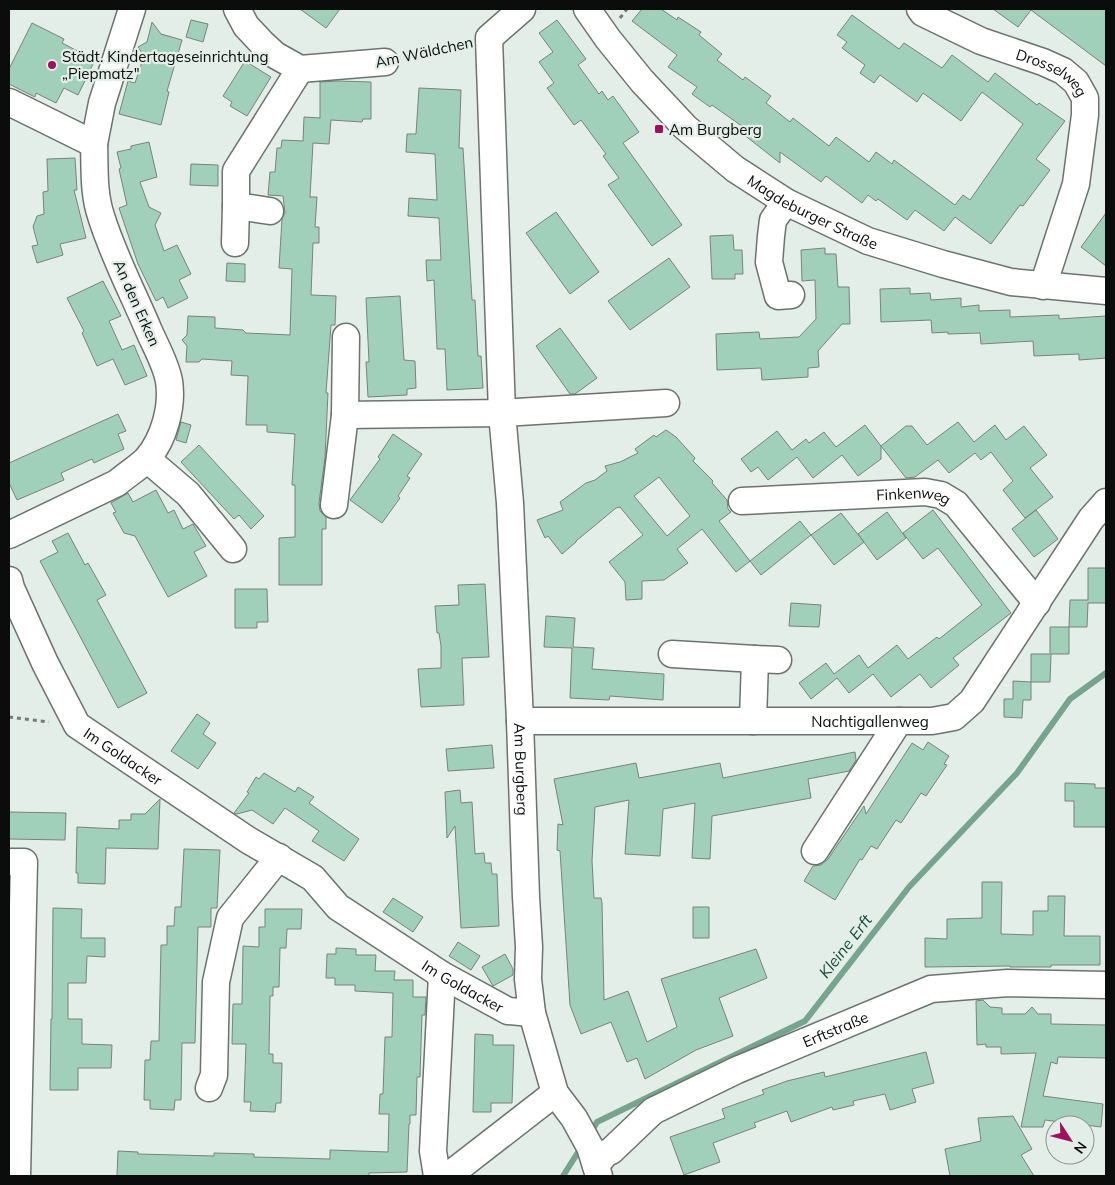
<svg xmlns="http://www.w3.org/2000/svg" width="1115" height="1185" font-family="Mulish,sans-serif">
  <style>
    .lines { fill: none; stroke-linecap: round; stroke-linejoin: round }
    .stream { stroke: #76a48f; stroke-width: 6 }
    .building { fill: #a1d0ba; stroke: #79827d; fill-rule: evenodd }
    .minor-casing { stroke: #6b736f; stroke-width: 29 }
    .path { stroke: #747a77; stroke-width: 3; stroke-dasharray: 4 4; stroke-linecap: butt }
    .minor { stroke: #fff; stroke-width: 26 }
    .poi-dot { fill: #9f115c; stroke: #e4eee9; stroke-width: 2 }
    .labels { text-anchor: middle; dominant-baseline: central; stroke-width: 4.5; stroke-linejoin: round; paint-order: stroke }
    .street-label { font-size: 15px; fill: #0a0d0c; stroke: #e4eee9 }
    .poi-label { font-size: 15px; fill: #0a0d0c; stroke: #e4eee9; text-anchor: start }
    .water-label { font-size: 16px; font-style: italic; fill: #114d38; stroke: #e4eee9 }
  </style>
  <rect width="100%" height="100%" fill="#e4eee9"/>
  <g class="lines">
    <path class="stream" d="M590,1134L597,1122L805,1021L909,887L1017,773L1070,699L1106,673
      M563,1176L582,1146"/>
  </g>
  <path class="building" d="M300,9H340L326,28Z
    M642,9H661L677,20L678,17L701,32L699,35L722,54L717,60L743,80L745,77L771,96L766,103L790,122L793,118L829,146L836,137L869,162L876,152L892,164L894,160L955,205L963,195L970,200L1023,124L982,92L961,121L923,93L917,102L880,75L874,83L860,73L865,65L842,48L847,42L837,35L852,15L899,49L904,43L942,68L952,55L988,82L995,73L1037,105L1039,103L1065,121L1036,159L1050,170L1023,206L1020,205L991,244L955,217L944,231L915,210L907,220L878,199L876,201L868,195L862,203L826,176L821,182L780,152V163L743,134L746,129L712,105L710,107L692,94L697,87L668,67L677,55L632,21Z
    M993,9H1106V66L1031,10L1018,27Z
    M191,20L208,24L203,42L186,37Z
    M557,20L586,59L578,65L599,94L602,91L608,100L613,96L639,132L623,143L682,225L652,246L608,185L619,178L603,156L606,154L581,120L574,125L547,88L554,83L539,62L553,52L539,33Z
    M152,22L161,34L182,40L167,91L169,92L161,125L119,114L128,81L135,83L144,56L138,47L147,42Z
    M32,23L64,39L62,43L95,60L78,95L64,88L56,103L36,93L35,97L9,84V69Z
    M245,61L271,77L247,116L230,106L232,102L223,96Z
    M337,81L371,82V119H363L362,122L331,120L329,144L313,143L310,197H317L315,227H319V243H313L311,295L336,296L335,325H331L326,393H328L325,457L319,503L320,511L326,517V529H322V585H279V538L295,537V485H292L295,434L267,432V425H246L248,376L231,375L232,361L202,359L199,362H186L187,346L182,340L187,335L188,316L215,317V328L243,330L246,333L290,335L292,269L279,268L282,219L285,213L283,196L268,195L270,172H275L277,148H281L282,140L303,141L304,117L320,118V82Z
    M419,88L461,90L459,148H463L472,300H475L478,356H481L483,388L447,390L445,349H437L434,280L427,281L426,260H441L439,218L408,216L409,198L437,200L435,154L406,152L407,134H416Z
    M149,142L157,177L140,182L149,207L161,213L155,225L164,251L177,245L191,274L179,280L188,298L168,308L163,297L156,301L138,264L119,208L127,205L119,169L121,168L117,152L131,149V146Z
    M75,158L77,190H74L86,238L60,244L63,255L37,263L32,246L38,245L33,227L37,216L44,214L43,192L48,191L47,159Z
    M191,164L218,165V186L190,185Z
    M556,212L599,272L570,294L526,233Z
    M1106,213V266L1081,247Z
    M733,235L734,250H742L743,274H735V279H712L710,236Z
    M825,248V254H836L838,287H849L850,324H842L818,351L819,367L808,368V377L762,380L761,368L717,370L716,334L759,332L760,339L799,337L816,319L815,280L802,281L801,250Z
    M669,258L690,287L630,330L608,301Z
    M227,263L245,264V282L226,281Z
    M103,281L121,316L109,321L122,350L134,345L147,376L125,385L113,359L97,366L82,333L84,331L67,298Z
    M910,288V294L930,293L931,300L961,298V307L979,305V311L1010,310V317L1059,315V319L1106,316V358L1079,360V354L1034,356L1033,341L981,344L980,333L948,334V332L932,333L931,320L881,322L880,289Z
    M400,296L404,360L415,361L416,388L407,389V395L368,397L366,362H369L366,298Z
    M560,328L597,378L575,394H570L536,346Z
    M118,414L126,431L118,434L124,449L94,463L92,459L61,473L64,480L17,500L9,483V463Z
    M181,422L191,425L186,443L176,440Z
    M958,422L974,442L995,425L1006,440L1024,426L1047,455L1030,468L1053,497L1025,518L1003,490L1013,481L991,452L981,460L975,453L949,473L938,460L915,477L906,478L881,446L906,426H912L927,445Z
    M865,425L881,446V459L858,476L842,455L813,478L797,457L768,480L758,467L751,472L741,459L777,431L792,450L806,439L809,443L824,432L836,447Z
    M666,430L676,437L695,458L693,461L713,481L712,483L727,500L728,509L731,512L719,521L750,561L736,572L702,529L677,549L688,563L664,580L642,581V599L626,600L625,582L609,562L643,535L620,507L616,508L576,541V542L562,554L548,536L545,538L537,520L563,510L560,502L586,483L595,480L607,471L605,466L620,462L638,453L635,449L654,435L656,437ZM659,477L690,516L667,536L634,496Z
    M393,434L422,454L407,476L410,478L398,496L400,498L382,523L350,500L380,459L378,457Z
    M199,445L264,516L251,529L239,515L234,519L181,462Z
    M156,490L168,513L174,510L183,529L193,524L206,546L194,552L207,576L168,597L135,536L124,533L113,513L116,512L111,503L128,493L133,502Z
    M933,510L1011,613L953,658L959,665L931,688L920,674L891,697L873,674L849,693L837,678L811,699L799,683L826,663L834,674L859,655L868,668L897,645L908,659L937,637L939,639L982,605L938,548L923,559L903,533Z
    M1036,510L1058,539L1034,557L1012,529Z
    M887,512L906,538L877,560L858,534Z
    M841,513L864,542L834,565L811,535L761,575L750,561L800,521L811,535Z
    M68,533L85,565L88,563L106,595L97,600L147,693L118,708L40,561L58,552L52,541Z
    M1088,568H1106V603H1088L1087,627H1069V654H1051L1050,682H1031V700H1023L1022,718L1004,717V699H1013V681L1031,682V654H1050V627H1069L1070,600H1088Z
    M485,584L489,657L462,658L464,705L421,707L418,669L441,668V646L439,633H437L435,606L459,605L458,585Z
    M235,589H267L268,622H257V628H235Z
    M791,603L821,605L819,627L789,626Z
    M546,616L575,618L573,647L594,648L592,669L664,674L663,700L610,696L609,700L570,698L572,648L544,647Z
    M197,714L210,723L203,734L216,743L198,769L171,751Z
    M928,742L949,756L944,764L947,765L926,796L921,793L901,823L896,820L877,849L871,846L862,860L860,859L835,900L804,881L813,866L821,865L828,859L864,806L866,814L912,743L923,750Z
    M492,745L494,768L448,771L446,749Z
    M855,752L856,760L849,771L808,779L811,798L712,816L710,859L692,858L695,803L663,809L660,856L625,854L629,800L595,807L592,861L594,898H601L602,903L604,1000L628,991L647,1042L677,1027L661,979L756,949L767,978L719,998L733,1036L696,1050L645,1079L637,1058L627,1062L611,1022L581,1034L570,1005L560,851L557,850L558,824L563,825L554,779L636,763L639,778L720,763L723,778Z
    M264,773L295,792L298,787L314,797L309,803L359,839L344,861L312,841L319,831L285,808L273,824L252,810L237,814L234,813L249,793L247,792L256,777L259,779Z
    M1065,783L1095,784V788H1106V827H1074V801H1065Z
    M460,790L461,803L472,802L475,854L484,853L485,863H491L492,874H497L499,926L461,928L455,826L447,838L445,792Z
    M160,799L158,849L106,848L105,884L78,883V873H76L77,827L119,829V820H131V814H145Z
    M9,812L66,813L65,840L9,839Z
    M184,849L220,850L217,908H211V927H198L195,1043H182L181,1100H175L174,1110L150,1109V1100H144L145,1060H150L151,1041H159L161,945H167V926H174L175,907H181Z
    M982,882H1002L1001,934L1033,935V911H1048V896H1065L1064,936H1100V965H1051V967H1010V966L925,967V938L947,939V919L982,918Z
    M393,898L423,917L413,932L383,912Z
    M693,907H709V938H693Z
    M53,908L82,909L81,938H105V957L87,956L86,983H68V1019H82V1044L112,1045L111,1068H78V1090H50L51,1019H52Z
    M265,909H302L301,929H287L286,948H280L279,987H273V996H270L269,1054H273V1063H282L281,1103H276L275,1112L250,1111L251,1102H244L246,1044H232L233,1004H242L243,946L259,947V927H265Z
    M458,942L480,956L471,970L449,956Z
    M336,948L356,949V955H376L375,971H395L394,980H413V997H426L425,1015H422L420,1077H417L416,1115H410V1124H409L407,1172L369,1173V1176H117L118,1151L138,1152V1154L214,1156V1153L254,1154V1157L330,1159V1150L388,1152L389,1114H379L380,1094H383L385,1037H392L393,993L355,991V985H335V978H326L327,954H336Z
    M505,954L513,969V975L493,986L482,967Z
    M983,1000L990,1007L1002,1008V1014H1025L1032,1007L1038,1014H1051V1024L1106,1025V1058L1058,1057L1057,1064L1051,1062L1043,1096L1103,1104L1101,1127L1045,1120L1043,1127H1021L1036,1053L1001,1054V1047H986V1044L977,1045L976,1001Z
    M475,1034L493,1035V1045H514L512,1103H491V1112H473Z
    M926,1052L934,1083L912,1089L916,1102L890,1110L885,1094L853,1101L854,1105L833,1110L832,1107L791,1122L787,1111L754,1123L756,1127L713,1143L720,1162L684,1175L670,1137L725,1118L722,1109L764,1094L762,1090L787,1081L824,1072L825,1077Z
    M1013,1116L1032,1149L1021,1155L1034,1176H950L945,1149L981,1141L978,1118Z"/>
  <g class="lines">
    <g class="minor-casing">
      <g id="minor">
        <path d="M237,9L246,26L262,43L275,55L300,69L385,62"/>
        <path id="s1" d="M522,9L489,38L502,413L510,503L520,721L526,897L529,947L528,979L532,1013L555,1093L574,1118L590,1147L599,1176"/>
        <path id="s2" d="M587,9L608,39L642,81L685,127L735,169L786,202L868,241L943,264L1011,282L1106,291"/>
        <path id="s3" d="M920,9L923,13L981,41L1043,62L1063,71L1076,82L1085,98V115L1076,184L1043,286"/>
        <path d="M9,102L94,144L102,103L132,9"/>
        <path d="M786,202L773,220L771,236L769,262L778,296L791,295"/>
        <path d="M270,211L236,206V171L300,69"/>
        <path d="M235,243L236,206"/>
        <path d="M346,337L345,415L502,413L666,403"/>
        <path d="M147,459L188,494L233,549"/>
        <path id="s4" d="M742,501L925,492L941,495L956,504L1037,603"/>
        <path d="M334,505L345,415"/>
        <path d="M9,535L117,483C126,475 138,468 147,459C164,439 173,407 169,381C166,364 156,347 149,331C133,293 113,255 101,216C93,192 95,168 94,144"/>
        <path id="s5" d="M9,580L11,588L45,663L77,725L248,840L313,878L338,907L442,975L508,1011L532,1013"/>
        <path d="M672,654L755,659L753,721"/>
        <path d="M755,659L778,660"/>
        <path id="s6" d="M520,721H932L954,717L972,701L1091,519L1106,502"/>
        <path d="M815,851L899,721"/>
        <path d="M9,862H24L17,1176"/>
        <path d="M209,1088L214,1075L216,982L230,918L279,857"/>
        <path id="s7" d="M596,1165L606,1153L611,1151L653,1111L737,1070L931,989L1008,983L1106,985"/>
        <path d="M437,1176L433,1151L442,975"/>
        <path d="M448,1176L555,1093"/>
      </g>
    </g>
    <path class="path" d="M620,18L627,9
      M407,57L466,43
      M9,717L49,722"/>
    <use href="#minor" class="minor"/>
  </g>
  <g class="poi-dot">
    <circle cx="52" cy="65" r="5"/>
    <rect x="654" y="124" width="10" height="10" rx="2.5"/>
  </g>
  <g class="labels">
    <g class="street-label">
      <text transform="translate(424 52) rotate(-12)">Am Wäldchen</text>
      <text stroke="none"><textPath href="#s3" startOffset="148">Drosselweg</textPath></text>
      <text stroke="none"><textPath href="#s2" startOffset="308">Magdeburger Straße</textPath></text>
      <text transform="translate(137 303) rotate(66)">An den Erken</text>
      <text stroke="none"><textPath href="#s4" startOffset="172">Finkenweg</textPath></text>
      <text stroke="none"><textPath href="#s6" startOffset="350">Nachtigallenweg</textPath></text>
      <text stroke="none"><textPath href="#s5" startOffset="216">Im Goldacker</textPath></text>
      <text stroke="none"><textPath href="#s1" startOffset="776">Am Burgberg</textPath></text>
      <text stroke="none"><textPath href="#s5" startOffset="628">Im Goldacker</textPath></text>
      <text stroke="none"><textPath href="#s7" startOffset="279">Erftstraße</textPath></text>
    </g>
    <g class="poi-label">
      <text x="62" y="56">Städt. Kindertageseinrichtung<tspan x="62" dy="17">„Piepmatz"</tspan></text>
      <text x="669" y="129">Am Burgberg</text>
    </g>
    <g class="water-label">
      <text transform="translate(845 946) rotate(-52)">Kleine Erft</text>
    </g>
  </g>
  <rect width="1115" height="1185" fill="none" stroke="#0a0d0c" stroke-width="20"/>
  <g transform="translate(1070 1140) rotate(126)"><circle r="24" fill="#e4eee9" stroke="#8d9491"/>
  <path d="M0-4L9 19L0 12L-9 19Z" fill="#9f115c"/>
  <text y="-8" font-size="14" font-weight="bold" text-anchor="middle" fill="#0a0d0c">N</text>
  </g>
</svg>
